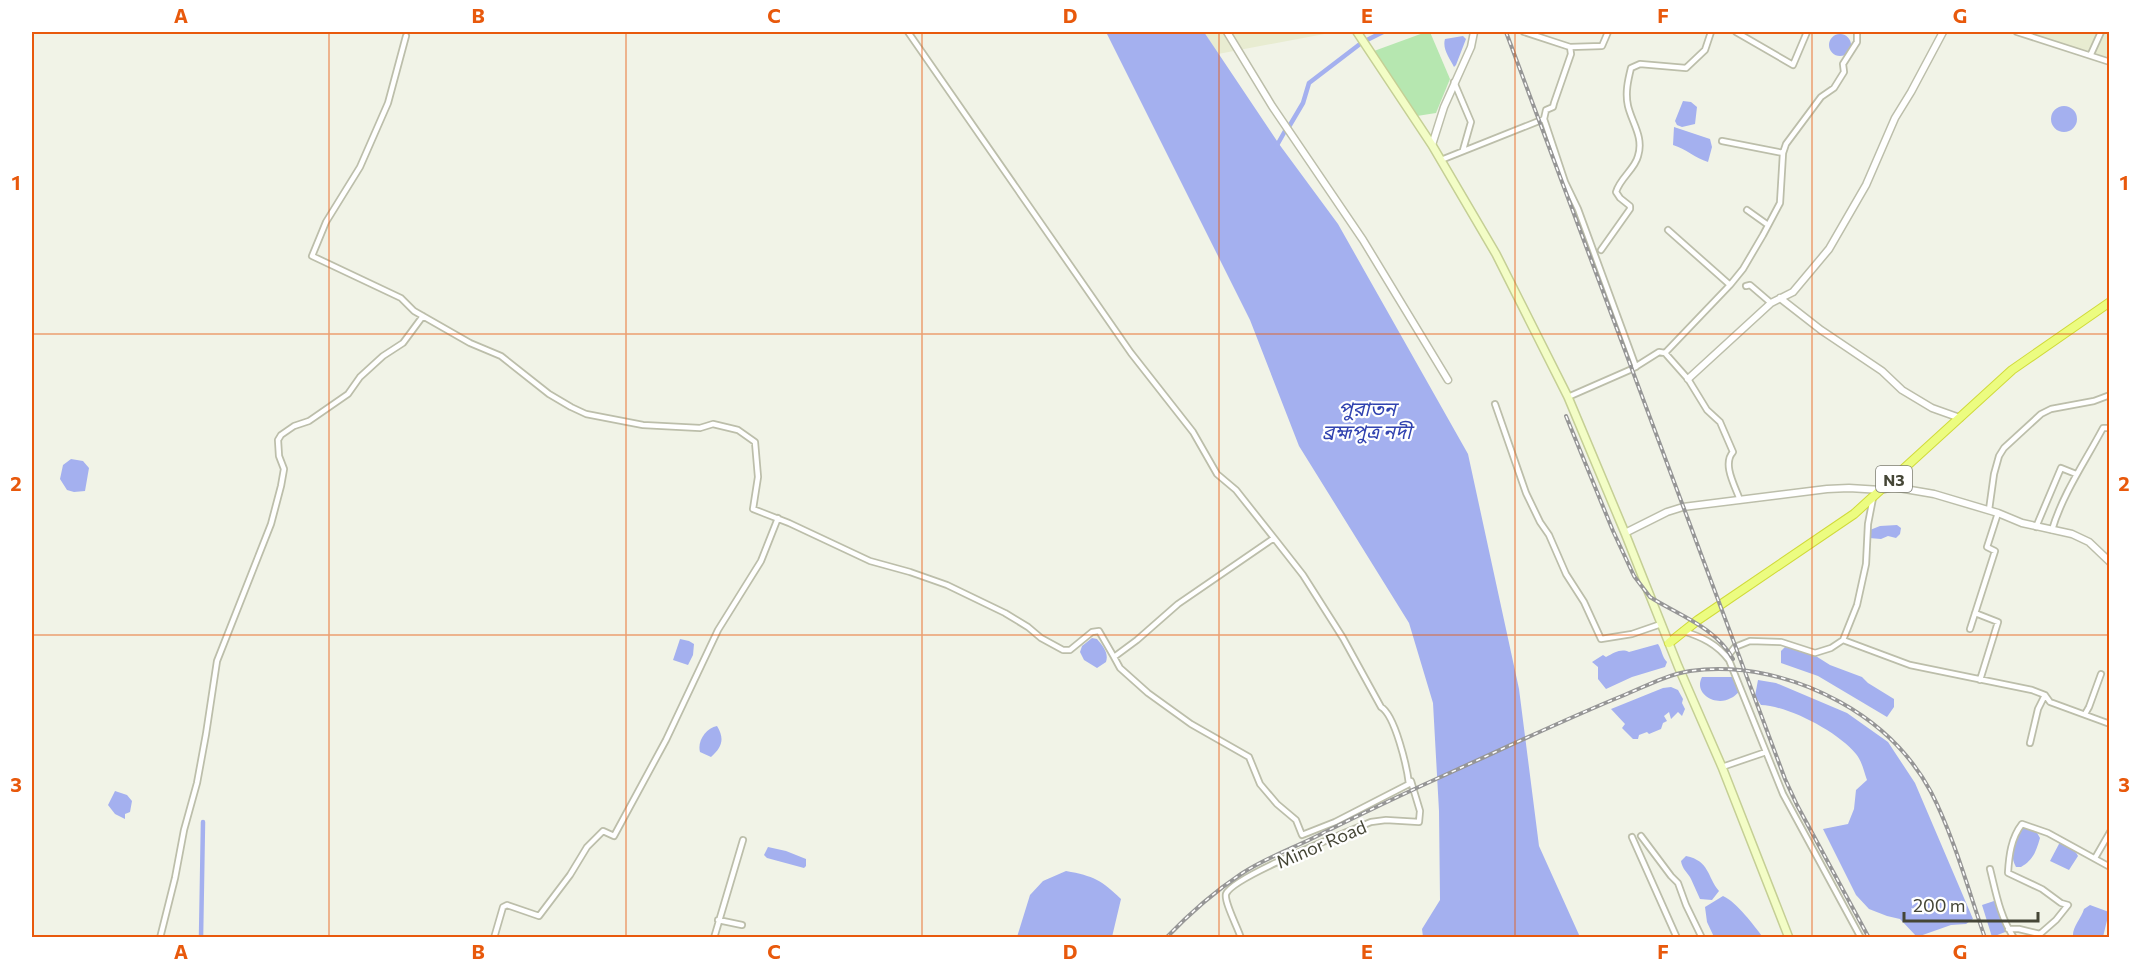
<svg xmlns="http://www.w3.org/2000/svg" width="2141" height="969" font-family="Commissioner,'Noto Sans Bengali',sans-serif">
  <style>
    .education { fill: #e8ecd1 }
    .green { fill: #b6e7b0 }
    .water { fill: #a4b0ef }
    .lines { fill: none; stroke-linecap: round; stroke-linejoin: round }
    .canal { stroke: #a4b0ef; stroke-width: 4.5 }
    .minor-casing { stroke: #bcbeaa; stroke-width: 8 }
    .tertiary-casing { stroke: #bcbeaa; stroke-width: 9 }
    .secondary-casing { stroke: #c5cf95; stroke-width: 10 }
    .trunk-casing { stroke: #d0da3a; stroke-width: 10 }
    .minor { stroke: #fff; stroke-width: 4.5 }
    .tertiary { stroke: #fff; stroke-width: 6 }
    .secondary { stroke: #f3fdc6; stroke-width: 7 }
    .trunk { stroke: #ecfc80; stroke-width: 8 }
    .rail-casing { stroke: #969696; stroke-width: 4 }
    .rail { stroke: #fff; stroke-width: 1.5; stroke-dasharray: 4.5; stroke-linecap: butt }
    .grid { fill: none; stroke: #e8590c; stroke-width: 1.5; stroke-opacity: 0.55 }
    .labels { text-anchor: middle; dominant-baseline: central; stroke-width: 4.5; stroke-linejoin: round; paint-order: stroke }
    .shield { fill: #fff; stroke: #7d7e72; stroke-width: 1.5 }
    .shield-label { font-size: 16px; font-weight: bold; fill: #454636 }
    .street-label { font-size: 18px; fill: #454636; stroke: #fff }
    .water-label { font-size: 20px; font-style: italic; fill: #3143b0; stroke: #fff }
    .neatline { fill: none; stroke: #e8590c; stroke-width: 2 }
    .grid-label { font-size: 20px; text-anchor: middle; font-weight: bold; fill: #e8590c }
  </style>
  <rect width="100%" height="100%" fill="#f1f3e7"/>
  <path class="education" d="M1204,32H1335L1218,54Z
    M2014,32H2109V61L2095,58Z"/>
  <path class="green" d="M1426,32H1430L1450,79L1436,113L1417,116L1374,51Z"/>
  <path class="water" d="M1106,32H1204L1279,144L1338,224L1468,454L1519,689L1539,846L1580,937H1423L1422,929L1440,900L1439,811L1433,703L1409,623L1299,446L1250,320Z
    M1829 45a11 11 0 1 1 22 0a11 11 0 1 1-22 0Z
    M1463,36L1466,39L1456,65L1454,67C1450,59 1442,49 1445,39Z
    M1683,101L1691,102L1697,107L1695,124L1682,127L1677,125L1675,121Z
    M2051 119a13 13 0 1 1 26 0a13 13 0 1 1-26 0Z
    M1674,127L1710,139L1712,147L1708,162C1695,158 1686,149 1673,145Z
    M71,459L83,461L89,468L85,491L74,492L67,490L60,479L63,465Z
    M1897,525L1901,528L1900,534L1896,538L1888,536L1881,539L1869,538L1870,530L1880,526Z
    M1092,638L1097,639C1103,646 1109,653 1106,662L1097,668L1084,660L1080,652L1082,646Z
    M680,639L689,641L694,644L693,655L688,665L673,660Z
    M1658,644C1662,650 1662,657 1667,662L1665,667L1632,677L1606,689L1598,679V667L1592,662L1603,655L1606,657C1614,653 1621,648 1629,652Z
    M1785,647L1811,653L1830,665L1862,677L1868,683L1894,699V707L1887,717L1818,676L1781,663V651Z
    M1702,677H1732L1739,692C1736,694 1734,697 1731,698C1716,707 1693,694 1702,677Z
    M1758,680L1776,683L1847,713L1888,742L1915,783L1973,919L1966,924L1951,925L1917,937L1900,919L1887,916L1869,909L1856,895L1823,829L1848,824L1854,809L1856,790L1867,780C1864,772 1862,761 1856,754C1838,732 1789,706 1761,705L1755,696Z
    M1671,687L1678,690L1683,699L1682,703L1685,709L1682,716L1678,712L1671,719L1669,712L1664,716L1667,721L1663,723L1661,729L1649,734L1647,732L1639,735L1638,739H1633L1622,728L1625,724L1611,709L1663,688Z
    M717,726C725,739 722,747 711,757L700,752C697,741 706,728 717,726Z
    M115,791L127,795L132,801L130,812L125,814V819L115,814L108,805Z
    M2024,826L2036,831L2040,838C2036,852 2033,860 2021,867H2016C2008,853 2015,837 2024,826Z
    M2060,842C2067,844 2075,849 2078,856L2069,870L2050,861Z
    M768,847L786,851L806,859V866L804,868L767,858L764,855Z
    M1686,856C1710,861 1707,877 1719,891L1712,900L1700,899C1697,892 1694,886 1691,879C1688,873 1682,869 1681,861Z
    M1066,871C1094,876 1101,880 1121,899L1112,937H1017L1030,895L1043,881Z
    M1723,896C1738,903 1753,925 1763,937H1714L1707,922L1705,907Z
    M1997,900L2008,931L1992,937L1982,905Z
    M2090,905L2109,912L2103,937H2073C2072,927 2081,919 2084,909Z"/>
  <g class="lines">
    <path class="canal" d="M1365,41L1383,32
      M1290,125L1303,103L1309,83L1360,44
      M1276,147L1285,131
      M201,938L203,822"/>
    <g class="minor-casing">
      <path id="minor" d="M908,32L1131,353L1193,432L1217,474L1236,490L1274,538L1178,604L1137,640L1114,657L1120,668L1148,693L1191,724L1249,757L1260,784L1277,804L1296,820L1302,835L1335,822L1409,784C1407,767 1395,715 1381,707L1343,638L1303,575L1274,538
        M1524,32L1570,47
        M1608,32L1602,46L1570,47L1571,54L1554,103L1553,107L1546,110L1544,119L1565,182L1578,209L1636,367
        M1736,32L1793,65L1807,32
        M2017,32L2110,62
        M406,36L388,103L360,167L326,222L312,256L401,298L414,311L470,343L501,356L549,394L571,407L586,414L643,425L700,428L713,424L738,430L755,442L758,477L753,509L789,523L870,561L910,572L947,585L1005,613L1028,627L1041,638L1063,650H1070L1092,632L1099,631L1114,657
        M2091,54L2101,32
        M1454,82L1471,122L1463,150
        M1722,141L1783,153
        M1441,160L1544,119
        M1747,210L1768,225
        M1668,230L1730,285
        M1601,250L1630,209V206L1620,198L1616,192C1620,178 1635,169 1638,156C1644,137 1632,123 1628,106C1625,93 1628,80 1631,68L1640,64L1686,68L1705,50L1711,32
        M1746,286L1750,285L1771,303
        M1665,353L1730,285L1743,269L1763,235L1780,203L1783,153L1786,144L1821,97L1834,88L1844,72L1843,64L1857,42V32
        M1568,397L1632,369L1659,352L1665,353L1688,379L1707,410L1720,422L1733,452C1722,464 1735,486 1740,500
        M1495,404L1526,493L1540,522L1549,535L1566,574L1584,602L1601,639L1632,634L1661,624
        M1989,510L1994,474L1999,456L2004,448L2041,414L2051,409L2094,401L2110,395
        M2036,527L2061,468L2076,474
        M2052,530C2063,493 2085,462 2103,428H2110
        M1975,613L1998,622L1980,680
        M1970,629L1995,551L1987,547L1998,513
        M1683,631C1702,637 1717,644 1729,660L1783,794L1861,938
        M1843,640L1910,665L2032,690L2045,695L2050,702L2110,724
        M1727,657L1735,647L1750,641L1781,642L1815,653L1831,648L1843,640L1857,605L1866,564L1868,524L1873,498
        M2085,714L2089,707L2101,674
        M2030,743L2038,709L2045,695
        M1722,767L1766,752
        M1641,836L1671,876L1678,883L1686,905L1702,938
        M1632,837L1677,938
        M2095,858L2110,832
        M1990,869C1996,893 2000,917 2014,938
        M718,920L742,925
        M2008,929H2019L2040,934L2056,920L2068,905L2061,903L2042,889L2008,873C2009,856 2011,838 2022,824L2048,833L2110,867
        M160,938L175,878L184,830L197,783L206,734L217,661L271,524L281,486L284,469L279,456L278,440L281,435L294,426L309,421L348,394L360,377L383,356L403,343L423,316
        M494,938L503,907L507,905L539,916L570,875L587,847L603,831L614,836L666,740L718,630L761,561L778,518
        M714,938L743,840
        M1241,938C1238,928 1224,902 1226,894C1233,876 1348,832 1371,822L1386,820L1419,822L1420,811L1411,781"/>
    </g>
    <g class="tertiary-casing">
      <path id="tertiary" d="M1227,32L1272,106L1363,240L1448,380
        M1432,145L1444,107L1471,47L1474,32
        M1780,298L1821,330L1882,371L1902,390L1932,408L1960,418
        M1688,379L1771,303L1793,292L1829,249L1866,185L1895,118L1911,92L1943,32
        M1625,533L1667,512L1683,507L1827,489L1849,488L1881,490L1893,487L1934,494L1998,513L2022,523L2072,534L2089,542L2110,562"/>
    </g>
    <g class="secondary-casing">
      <path id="secondary" d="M1357,32L1432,145L1496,254L1568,397L1625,533L1678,666L1722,767L1789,938"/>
    </g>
    <g class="trunk-casing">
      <path id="trunk" d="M1669,643L1698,620L1854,514L2012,370L2110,302"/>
    </g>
    <use href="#minor" class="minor"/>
    <use href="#tertiary" class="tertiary"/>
    <use href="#secondary" class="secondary"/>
    <use href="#trunk" class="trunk"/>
    <g class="rail-casing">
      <path id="rail" d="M1506,32L1785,779L1797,805L1869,938
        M1566,416L1613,531L1634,576L1650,597C1680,616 1715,627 1733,659
        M1166,938C1189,914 1214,892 1241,874C1262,860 1288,850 1311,839C1359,815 1407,792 1456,770C1511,745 1566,719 1622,696C1644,687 1666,675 1690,671C1742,664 1795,677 1840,702C1878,723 1910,753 1931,792C1954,837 1968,889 1985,938"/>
    </g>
    <use href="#rail" class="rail"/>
  </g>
  <path class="grid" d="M329,32V938M626,32V938M922,32V938M1219,32V938M1515,32V938M1812,32V938M32,334H2110M32,635H2110"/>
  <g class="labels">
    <rect class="shield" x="1876" y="466" width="36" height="26" rx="4.5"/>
    <g class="shield-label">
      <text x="1894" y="479">N3</text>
    </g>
    <g class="street-label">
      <text transform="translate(1321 844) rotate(-23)">Minor Road</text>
    </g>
    <g class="water-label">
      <text x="1367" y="408">পুরাতন<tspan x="1367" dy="23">ব্রহ্মপুত্র নদী</tspan></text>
    </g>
  </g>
  <rect width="2141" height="969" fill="none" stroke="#ffffff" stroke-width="66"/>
  <path d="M1904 912v9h134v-9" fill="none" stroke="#454636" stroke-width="3"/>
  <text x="1913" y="912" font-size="18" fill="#454636" stroke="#ffffff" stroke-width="4.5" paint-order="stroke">200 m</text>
  <rect x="33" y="33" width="2075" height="903" class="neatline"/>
  <g class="grid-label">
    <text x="181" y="23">A</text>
    <text x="478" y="23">B</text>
    <text x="774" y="23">C</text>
    <text x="1070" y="23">D</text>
    <text x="1367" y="23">E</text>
    <text x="1663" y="23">F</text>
    <text x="1960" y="23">G</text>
    <text x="16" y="190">1</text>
    <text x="2124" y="190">1</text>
    <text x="16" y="491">2</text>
    <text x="2124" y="491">2</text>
    <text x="16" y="792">3</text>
    <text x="2124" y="792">3</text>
    <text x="181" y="959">A</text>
    <text x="478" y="959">B</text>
    <text x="774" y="959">C</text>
    <text x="1070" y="959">D</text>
    <text x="1367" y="959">E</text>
    <text x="1663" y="959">F</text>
    <text x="1960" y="959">G</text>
  </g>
</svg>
